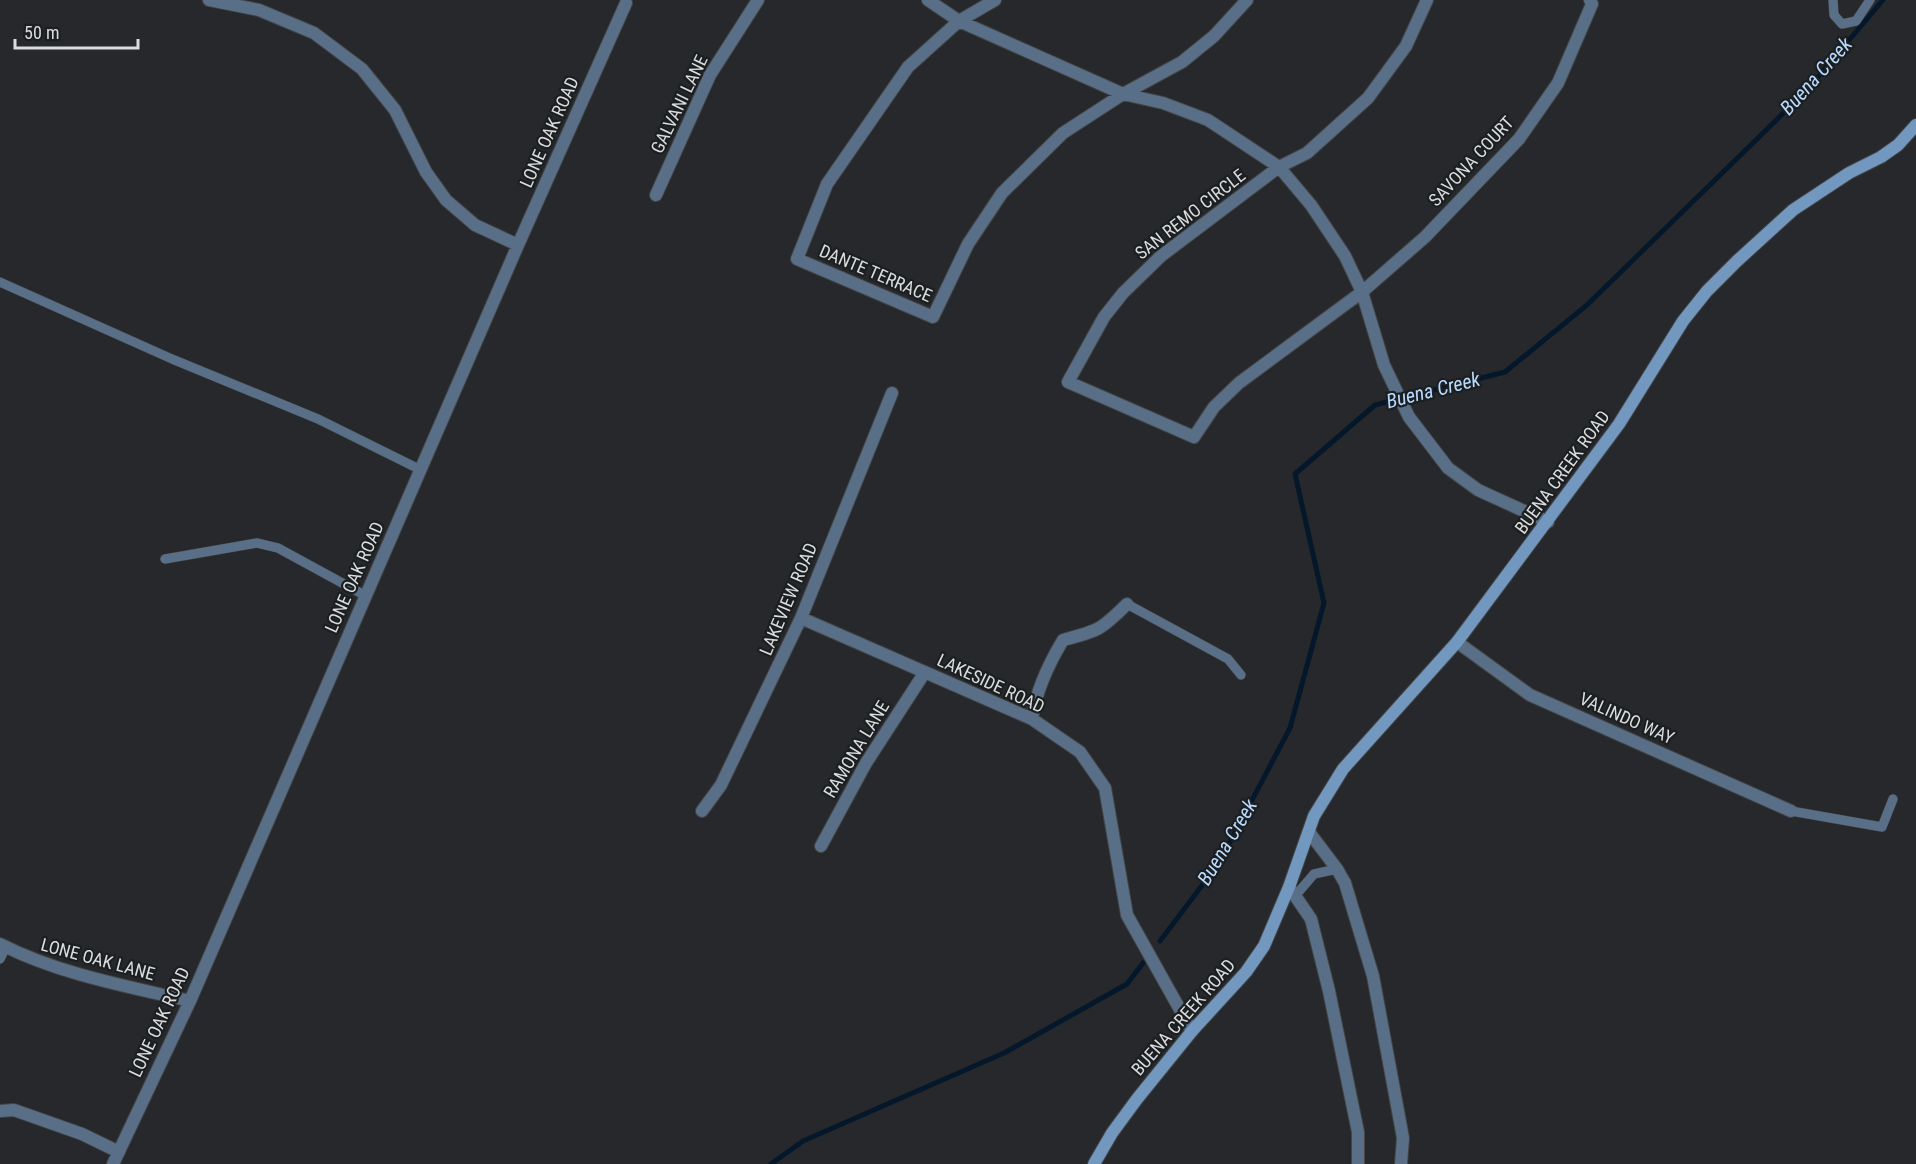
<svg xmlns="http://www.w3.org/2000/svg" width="1916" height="1164" font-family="'Roboto Condensed',sans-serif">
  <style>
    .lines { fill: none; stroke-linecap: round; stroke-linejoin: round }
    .stream { stroke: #05182b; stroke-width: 5 }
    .lane-casing { stroke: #434547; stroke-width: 10 }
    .street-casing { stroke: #434547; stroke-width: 14 }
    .secondary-casing { stroke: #434547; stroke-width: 14 }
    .lane { stroke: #596f88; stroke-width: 9 }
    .street { stroke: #596f88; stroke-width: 12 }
    .secondary { stroke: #7398c0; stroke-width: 12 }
    .labels { text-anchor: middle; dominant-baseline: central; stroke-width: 4.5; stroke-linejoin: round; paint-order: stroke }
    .street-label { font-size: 18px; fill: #dadcdd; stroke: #1c1f21 }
    .water-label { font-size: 20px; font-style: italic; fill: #badbff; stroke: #1c1f21 }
  </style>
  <rect width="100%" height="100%" fill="#26282b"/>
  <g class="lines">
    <path class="stream" d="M1160,941L1219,863L1290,728L1324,603L1295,474L1375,405L1505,372L1587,305L1807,90L1883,0
      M771,1164L803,1141L1004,1053L1127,984L1143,963"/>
    <g class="lane-casing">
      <path id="lane" d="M1833,0L1834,15L1842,24L1856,21L1870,0
        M0,282L172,359L318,419L421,470
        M165,559L257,543L278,548L366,596
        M1127,604L1228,659L1241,675
        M1791,811L1882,827L1893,799
        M1296,895L1314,874L1337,869
        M0,959L6,947"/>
    </g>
    <g class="street-casing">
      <path id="street" d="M209,0L259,10L314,33L362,69L395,110L426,172L446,200L475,225L518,245
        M928,0L959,21L1123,94L1163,103L1208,120L1279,167L1311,205L1345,256L1362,292L1384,365L1409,417L1448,468L1478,490L1548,522
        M995,0L959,21L908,67L827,184L797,259L933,317L968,244L1002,193L1063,133L1123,94L1182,62L1214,36L1247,0
        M1427,0L1406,46L1368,98L1307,153L1279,167L1161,256L1123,293L1104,317L1068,382L1194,437L1214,407L1239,383L1362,292L1425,237L1519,139L1558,83L1592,4L1590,0
        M656,195L710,75L758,0
        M801,618L1032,719L1080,752L1105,788L1127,915L1192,1031
        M1457,642L1530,695L1791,811
        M1032,719C1036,690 1048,665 1063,640C1098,631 1101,630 1127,604
        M702,811L721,785L801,618L892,393
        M1309,832L1337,869L1345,883L1373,976L1403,1138L1401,1164
        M821,846L866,763L925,672
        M1289,887L1311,919L1329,991L1358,1132V1164
        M0,944C59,974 125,986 190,1001
        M0,1111L14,1110L82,1134L119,1152
        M113,1164L190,1001L518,245L626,3"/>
    </g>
    <g class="secondary-casing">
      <path id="secondary" d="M1094,1164L1112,1133L1137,1099L1192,1031L1246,972L1264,946L1289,887L1314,816L1343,769L1457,642L1619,424L1683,321L1707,291L1737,261L1793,210L1849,173L1881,157L1898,145L1916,125"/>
    </g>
    <use href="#lane" class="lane"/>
    <use href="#street" class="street"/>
    <use href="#secondary" class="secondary"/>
  </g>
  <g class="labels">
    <g class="street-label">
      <text transform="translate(679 104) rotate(-64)">GALVANI LANE</text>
      <text transform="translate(549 132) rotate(-66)">LONE OAK ROAD</text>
      <text transform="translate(1471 161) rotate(-47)">SAVONA COURT</text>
      <text transform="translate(1190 214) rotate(-38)">SAN REMO CIRCLE</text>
      <text transform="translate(876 273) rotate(23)">DANTE TERRACE</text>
      <text transform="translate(1562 472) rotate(-54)">BUENA CREEK ROAD</text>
      <text transform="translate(354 577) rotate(-66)">LONE OAK ROAD</text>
      <text transform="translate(788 599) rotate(-67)">LAKEVIEW ROAD</text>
      <text transform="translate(991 683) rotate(25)">LAKESIDE ROAD</text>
      <text transform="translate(1627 718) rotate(24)">VALINDO WAY</text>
      <text transform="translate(856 749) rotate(-59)">RAMONA LANE</text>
      <text transform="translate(98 959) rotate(15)">LONE OAK LANE</text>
      <text transform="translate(1183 1017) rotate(-49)">BUENA CREEK ROAD</text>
      <text transform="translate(159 1022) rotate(-65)">LONE OAK ROAD</text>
    </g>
    <g class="water-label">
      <text transform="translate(1816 76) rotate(-48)">Buena Creek</text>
      <text transform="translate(1433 390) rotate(-14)">Buena Creek</text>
      <text transform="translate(1227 842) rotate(-59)">Buena Creek</text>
    </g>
  </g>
  <path d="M15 39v9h123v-9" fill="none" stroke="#dadcdd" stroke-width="3"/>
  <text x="24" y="39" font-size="18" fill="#dadcdd" stroke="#1c1f21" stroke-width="4.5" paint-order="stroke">50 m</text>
</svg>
